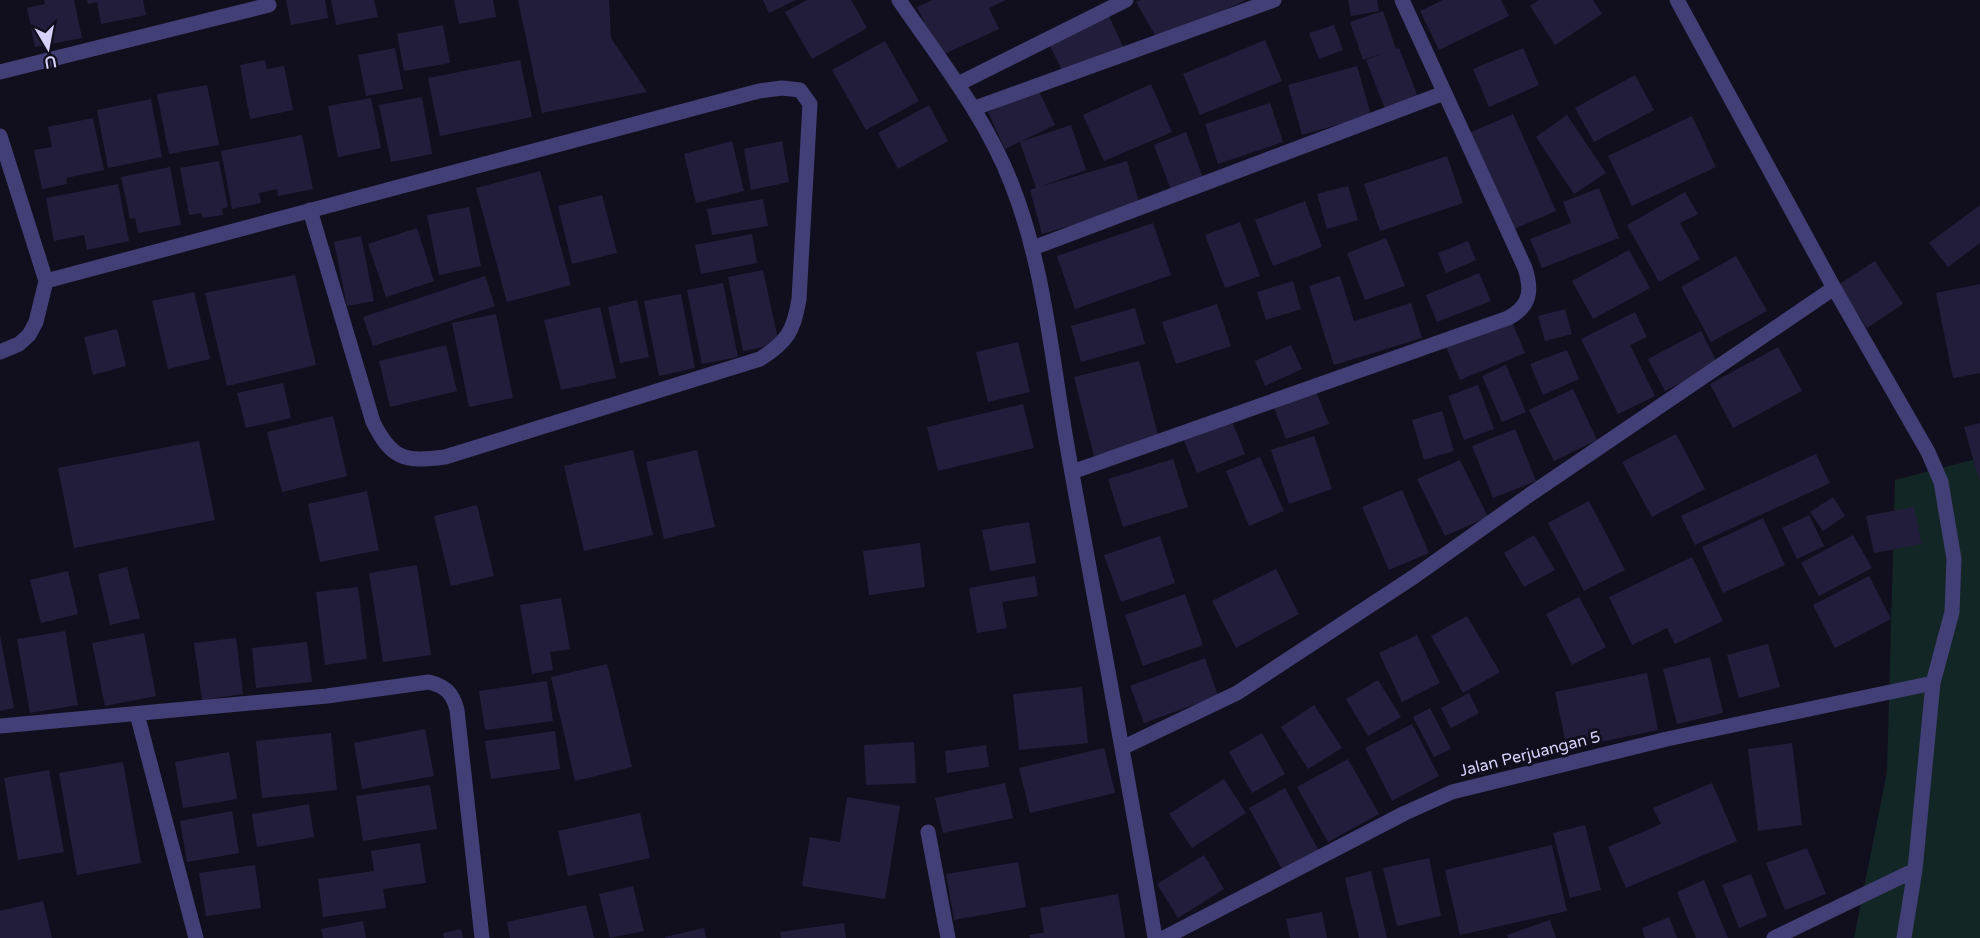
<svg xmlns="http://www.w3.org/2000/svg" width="1980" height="938" font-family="'Varela Round',sans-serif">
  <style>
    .green { fill: #122626 }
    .building { fill: #231d3c }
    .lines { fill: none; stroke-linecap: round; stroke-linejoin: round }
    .street { stroke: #423f76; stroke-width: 15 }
    .labels { text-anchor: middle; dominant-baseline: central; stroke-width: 6; stroke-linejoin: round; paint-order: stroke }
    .street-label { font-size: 16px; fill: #d5d1f9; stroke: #110f1d }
  </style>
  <rect width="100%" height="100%" fill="#110f1d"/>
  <path class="green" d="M1980,458V938H1854L1887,772L1895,480Z"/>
  <path class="building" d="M44,0H74L82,38L35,47L27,8L45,4Z
    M87,0H143L146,15L101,24L97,2L88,4Z
    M286,0H325L328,18L291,25Z
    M331,0H374L378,17L336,25Z
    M454,0H493L496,17L459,24Z
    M518,0H609L611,38L647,92L542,113Z
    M763,0H796L769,13Z
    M807,0H851L867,28L812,59L785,12Z
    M933,0H1006L989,8L999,29L940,56L917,7Z
    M1141,0H1246L1158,40L1136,2Z
    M1348,0H1377L1379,11L1351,16Z
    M1443,0H1501L1509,16L1439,50L1420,11Z
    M1539,0H1593L1602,14L1555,45L1530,6Z
    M1383,11L1396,49L1399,48L1418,97L1385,109L1366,60L1386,52L1363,60L1350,22Z
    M1109,16L1124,49L1063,72L1049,44Z
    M443,25L450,63L404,71L397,34Z
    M1334,25L1343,50L1319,59L1309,33Z
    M1265,40L1282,81L1200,115L1183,74Z
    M885,41L919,101L866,130L832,70Z
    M395,48L403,89L366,96L358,55Z
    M1523,48L1539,85L1489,107L1473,69Z
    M265,60L267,69L284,66L293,110L250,119L240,65Z
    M520,60L532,117L440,136L428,78Z
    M1357,66L1371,115L1302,135L1288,85Z
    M1635,75L1654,110L1594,142L1575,108Z
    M1151,84L1172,132L1104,161L1083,115Z
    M207,85L219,145L169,154L157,94Z
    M1038,89L1055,125L1005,149L988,112Z
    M422,97L432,154L391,162L379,105Z
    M371,98L381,148L338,157L328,106Z
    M151,99L162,157L108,168L97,110Z
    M1270,103L1283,142L1218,164L1205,124Z
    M929,105L948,141L898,169L878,133Z
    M1513,114L1556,211L1512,230L1469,133Z
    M1567,115L1606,173L1574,194L1536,137Z
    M1692,116L1716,167L1632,206L1608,156Z
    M93,118L104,170L66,178L67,184L42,189L34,150L52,147L48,127Z
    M1071,125L1086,170L1039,187L1127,161L1140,205L1042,234L1030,190L1036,188L1020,142Z
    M1186,132L1203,178L1171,190L1154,145Z
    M302,135L313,189L278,196L277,189L259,193L261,203L232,209L221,151Z
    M732,141L744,191L696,203L684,154Z
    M782,141L789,182L751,190L744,149Z
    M1447,156L1463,203L1380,231L1364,184Z
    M219,161L228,207L222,209L223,215L203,218L201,213L189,215L180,168Z
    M170,167L181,225L138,233L135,218L130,219L121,177Z
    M540,171L571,285L507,302L476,188Z
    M118,184L129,241L87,250L84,235L54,241L46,198Z
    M1348,186L1358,220L1327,229L1317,194Z
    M1599,188L1619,238L1542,268L1530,239L1571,223L1563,202Z
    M1685,192L1698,214L1680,223L1700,259L1659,282L1627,225Z
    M602,195L617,253L572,264L558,206Z
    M763,199L768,226L712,235L707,209Z
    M1305,201L1322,247L1273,266L1255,220Z
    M1980,205V243L1948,267L1929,243Z
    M469,207L481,266L439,275L427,215Z
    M1240,222L1260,276L1225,288L1205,235Z
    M1153,223L1171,275L1075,309L1057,256Z
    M417,228L434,281L386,297L368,244Z
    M752,234L757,263L701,274L695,245Z
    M361,236L374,301L347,306L334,242Z
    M1386,238L1405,286L1365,300L1347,253Z
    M1468,241L1476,260L1446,273L1438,253Z
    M1629,250L1650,288L1593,319L1572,281Z
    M1736,256L1767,311L1711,342L1681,287Z
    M1875,261L1903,304L1867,328L1838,285Z
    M763,270L779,344L743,351L728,277Z
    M1479,273L1491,301L1437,322L1426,295Z
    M295,275L316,365L227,386L205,293Z
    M485,276L495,306L373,346L363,317Z
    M1340,276L1354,321L1411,303L1422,338L1334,365L1309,286Z
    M1293,281L1301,309L1266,320L1257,292Z
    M723,283L738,357L702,364L687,290Z
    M1980,284V373L1953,378L1936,293Z
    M194,292L210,359L168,369L152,301Z
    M681,294L695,368L659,376L644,301Z
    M637,300L649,357L620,363L608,307Z
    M1217,304L1231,346L1176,364L1162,322Z
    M600,307L616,378L561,390L544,320Z
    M1135,308L1145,344L1081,362L1071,326Z
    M1565,309L1572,334L1545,341L1538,316Z
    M1635,312L1647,337L1630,345L1655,396L1618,414L1581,339Z
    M496,314L513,398L469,407L452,323Z
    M1511,320L1525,353L1460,380L1446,347Z
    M117,329L126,366L93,375L84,337Z
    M1701,331L1718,364L1665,391L1648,359Z
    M1018,342L1030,392L988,402L976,352Z
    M446,345L457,391L390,407L379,361Z
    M1291,345L1302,369L1265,386L1255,361Z
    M1778,347L1802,391L1733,428L1710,384Z
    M1567,350L1579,379L1543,395L1530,364Z
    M1139,361L1159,439L1094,456L1074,377Z
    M1506,365L1526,412L1502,422L1482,376Z
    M283,383L291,418L246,428L237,393Z
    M1478,385L1494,429L1464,440L1448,396Z
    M1315,389L1329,424L1286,439L1273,405Z
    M1573,389L1597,440L1554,461L1529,410Z
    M1023,404L1034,448L938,471L927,427Z
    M1442,411L1454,451L1424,460L1412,420Z
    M333,416L347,476L282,492L267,432Z
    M1231,419L1245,454L1197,473L1183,438Z
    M1980,423V478L1979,479L1964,427Z
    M1515,429L1536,481L1493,498L1472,446Z
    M1676,434L1705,489L1652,517L1622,462Z
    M1314,436L1332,489L1289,504L1271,450Z
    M199,441L215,520L74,548L58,468Z
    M633,450L653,535L584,551L564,466Z
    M697,450L715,527L664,539L646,462Z
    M1816,454L1830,483L1695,545L1681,516Z
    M1260,457L1284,511L1249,526L1226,471Z
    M1173,459L1188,507L1123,527L1108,479Z
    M1460,460L1488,517L1445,536L1417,479Z
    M1402,490L1429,553L1389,570L1362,507Z
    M367,491L379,550L320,562L308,504Z
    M1833,497L1845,516L1823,531L1810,512Z
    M1589,501L1625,570L1584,591L1548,523Z
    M477,505L494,576L451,586L434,516Z
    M1914,507L1922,544L1874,553L1866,516Z
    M1809,515L1824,546L1797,559L1782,528Z
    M1763,518L1785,565L1723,593L1702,547Z
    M1029,522L1036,563L990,571L982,530Z
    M1534,535L1555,570L1524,587L1504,553Z
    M1853,535L1872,568L1819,596L1801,563Z
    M1160,536L1175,583L1121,602L1104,555Z
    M920,543L925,587L869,595L863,551Z
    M1692,557L1723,621L1675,644L1667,628L1632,645L1609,597Z
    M417,565L431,655L383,662L369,573Z
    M127,567L140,618L110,625L98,574Z
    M1276,569L1299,614L1236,648L1212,601Z
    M68,571L78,614L41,623L30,580Z
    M1035,576L1038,596L1002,602L1007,628L977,633L969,588Z
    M1869,576L1891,619L1835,648L1813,605Z
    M358,587L367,659L325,665L316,592Z
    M1185,594L1203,645L1143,666L1125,615Z
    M1579,597L1606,647L1572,665L1546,614Z
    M561,598L570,649L550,652L553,670L532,674L520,605Z
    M1467,616L1500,672L1463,693L1431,636Z
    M65,631L78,705L30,713L17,639Z
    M144,633L156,696L105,706L92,643Z
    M1417,635L1440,683L1402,702L1379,653Z
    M0,636L14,708L0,711Z
    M236,638L243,694L202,700L194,643Z
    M307,642L312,682L256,688L252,648Z
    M1768,644L1780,687L1739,698L1727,655Z
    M1710,657L1723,713L1677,724L1663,669Z
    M1205,658L1218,696L1144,723L1130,686Z
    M607,664L632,767L575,781L551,677Z
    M1647,673L1658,730L1567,749L1555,692Z
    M1378,680L1401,717L1368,736L1346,699Z
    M547,681L553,721L485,730L479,691Z
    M1082,687L1088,743L1019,750L1013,694Z
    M1469,693L1479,713L1451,728L1441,708Z
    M1314,705L1342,748L1308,769L1281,727Z
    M1430,708L1451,749L1434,757L1413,717Z
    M1412,724L1439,776L1392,801L1365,748Z
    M425,729L434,776L362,789L354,743Z
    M555,731L560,769L491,779L485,741Z
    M331,733L337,790L262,798L256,741Z
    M1262,733L1285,774L1252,793L1229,752Z
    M914,742L916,783L866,785L864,745Z
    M1792,743L1802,825L1758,831L1748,749Z
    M986,745L989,767L947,773L945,751Z
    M1104,748L1115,793L1030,813L1019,768Z
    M229,752L237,799L183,808L175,762Z
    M1348,759L1379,814L1328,842L1297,787Z
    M123,762L141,863L77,875L59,773Z
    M49,770L64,852L18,860L4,778Z
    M1224,779L1246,813L1192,848L1169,814Z
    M1005,783L1013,818L943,833L935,798Z
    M1712,783L1737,841L1626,888L1608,847L1661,824L1653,808Z
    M430,785L437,829L363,841L356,796Z
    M1285,788L1319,851L1283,871L1249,808Z
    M847,797L900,806L885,899L802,886L810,837L840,842Z
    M309,804L314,837L257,847L252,814Z
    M232,811L239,853L187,862L180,821Z
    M640,813L650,858L568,876L558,831Z
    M1585,825L1601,890L1570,898L1553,833Z
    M420,843L426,883L383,889L386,908L323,917L318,879L374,871L371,851Z
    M1552,845L1567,911L1460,935L1445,870Z
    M1807,848L1826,894L1785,910L1766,863Z
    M1204,855L1224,889L1178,918L1157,884Z
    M1429,858L1441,916L1397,926L1383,868Z
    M1018,862L1026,907L954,920L946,874Z
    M255,865L261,908L206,916L199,873Z
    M1371,871L1387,938H1359L1345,878Z
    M1751,874L1767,916L1739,928L1722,885Z
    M1704,880L1728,938H1696L1677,892Z
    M633,886L644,931L610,938L599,894Z
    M1118,894L1125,938H1030L1029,935L1044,933L1040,908Z
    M43,901L52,938H0V911Z
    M586,905L594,938H510L507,922Z
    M1322,912L1327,938H1290L1286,919Z
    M1669,917L1677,938H1645L1642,928Z
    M1550,920L1556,938H1508L1507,935Z
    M363,921L366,938H323L321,929Z
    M844,923L846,938H781L780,932Z
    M704,928L706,938H665V937Z
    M461,929L463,938H444L443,933Z"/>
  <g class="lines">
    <path class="street" d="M899,0C940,60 986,117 1012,185C1045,269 1052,363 1068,451C1097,613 1128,775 1155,938
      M1677,0L1834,288L1928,452L1941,482L1954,559L1952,612L1933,683L1915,870L1904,938
      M0,72L269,5
      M958,84L1126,0
      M975,108L1274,0
      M0,136L46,281L36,322L29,335L19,344L0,352
      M1033,248L1444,93
      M46,281L759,91L782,88L800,90L810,104L799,299C794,331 787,342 760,359L445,457C405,462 392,460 373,422L310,210
      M1072,472L1508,318C1531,306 1532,290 1525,268L1402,0
      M137,714L196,938
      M0,726L327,696L429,682C445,686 453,693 457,710L482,938
      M1124,747L1237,693L1415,576L1525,498L1834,288
      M928,832L948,938
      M1164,938L1405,813L1452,792L1667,739L1933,683
      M1774,938L1915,870"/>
  </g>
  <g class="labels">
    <g class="street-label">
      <text transform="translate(1530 754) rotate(-14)">Jalan Perjuangan 5</text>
    </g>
  </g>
  <g transform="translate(48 48) rotate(170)" stroke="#110f1d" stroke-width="4.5" paint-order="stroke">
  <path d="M0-4.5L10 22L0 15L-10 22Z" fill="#d5d1f9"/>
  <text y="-9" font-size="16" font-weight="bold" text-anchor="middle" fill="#d5d1f9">U</text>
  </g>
</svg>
